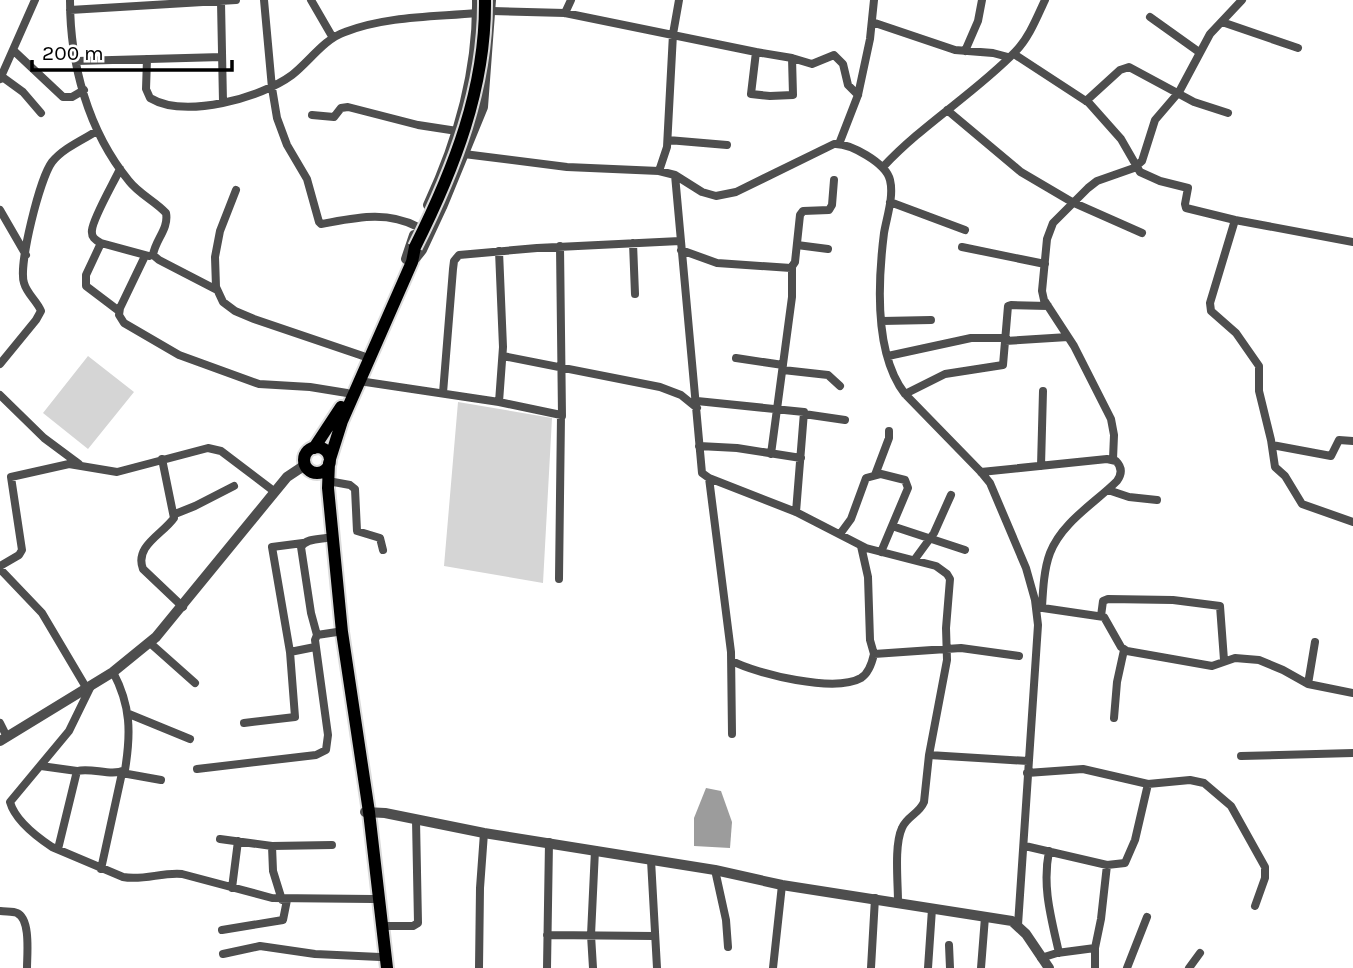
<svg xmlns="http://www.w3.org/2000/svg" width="1353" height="968" font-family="Karla,sans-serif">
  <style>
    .green { fill: #d5d5d5 }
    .water { fill: #9c9c9c }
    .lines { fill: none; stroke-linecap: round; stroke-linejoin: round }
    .primary-casing { stroke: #dbdbdb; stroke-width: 16 }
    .minor { stroke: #4e4e4e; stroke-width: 8 }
    .tertiary { stroke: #4e4e4e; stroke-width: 10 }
    .primary { stroke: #000; stroke-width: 12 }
    .primary-bridge-casing { stroke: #dbdbdb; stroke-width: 16; stroke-linecap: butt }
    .primary-bridge { stroke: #000; stroke-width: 12 }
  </style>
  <rect width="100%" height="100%" fill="#fff"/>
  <path class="green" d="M88,356L134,392L88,449L43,413Z
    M458,402L552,418L543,583L444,566Z"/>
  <path class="water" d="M706,788L721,791L732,822L730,848L694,846V818Z"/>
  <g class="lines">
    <g class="primary-casing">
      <path id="primary" d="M304 460a13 13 0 1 1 26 0a13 13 0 1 1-26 0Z
        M314,448L341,407
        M330,459L342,421L412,262L415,247
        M329,463L328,488L342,632L369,812L387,968"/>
    </g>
    <path class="minor" d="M70,0C70,64 88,131 129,181C139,194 155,201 166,213C169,229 155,240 153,255L159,260L217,290
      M264,0L272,88L277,118L287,145L307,179L319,222L321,224C355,218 386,210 418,227
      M311,0L333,38
      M221,2L223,102
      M70,10L236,0
      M492,11L565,13L756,52L751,94L770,96L793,95L792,58L756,52
      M565,13L571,0
      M1150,17L1199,52
      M872,22L955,50L993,53L1008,57
      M1222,22L1298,48
      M13,50L63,97H72L84,90
      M965,51L978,21L982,0
      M1014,54L1089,103L1121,139L1140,172L1160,181L1188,188L1185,204L1186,208L1235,220L1353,242
      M792,58L812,64L834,55L843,64L848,85L858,95
      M147,59L146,89L150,98C185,119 261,98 292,75C309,62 324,39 345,32C386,16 434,17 477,13
      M76,61L222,57
      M1,76L23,92L41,113
      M0,79L35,0
      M1086,101L1120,70L1129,67L1194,102L1228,113
      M947,110L1021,172L1072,202L1142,233
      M312,115L334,117L341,108L348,107L418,125L457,131
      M668,140L727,145
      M839,144L858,95L870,39L874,0
      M464,154L567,167L659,171L675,175L702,192L716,196L736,192L834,144C850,143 886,163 890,180C894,196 887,216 884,233C878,281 874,354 905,394L981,472L990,483L1026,568L1035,600L1038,625L1018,925
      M883,167C923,124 974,94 1015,52C1029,38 1037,17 1045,0
      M120,169C114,182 93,218 92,230C91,237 95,240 101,243L149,256
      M659,171L667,147L673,34L679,0
      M675,175L702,473L709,478L796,512L866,548L936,566L947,574L950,579L946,628L947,660L929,755L924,802C919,814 907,816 902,828C894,845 898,882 898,902
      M236,190L220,231L215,257L216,287L223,302L235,311L254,319L363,356
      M890,202L965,230
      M0,210L26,255
      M1235,220L1210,303L1211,311L1236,333L1259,366V391L1271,440L1275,467L1285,476L1302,504L1353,522
      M101,243L86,275V286L119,311
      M633,243L635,294
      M797,245L828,249
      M560,246L562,416
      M962,247L1045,264
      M681,250L717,263L791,268L795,262L800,215L803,211L829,210L832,205L834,180
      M499,251L503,347L499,402
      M145,256L120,308L119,315L124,323L179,355L259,384L310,387L347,393
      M882,321L931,320
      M1005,341L1068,337
      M503,356L660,387L681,395L697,408
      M888,356L971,338H1006
      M736,358L783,365
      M0,364L36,320L41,311C37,301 27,294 24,283C18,265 40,178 52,162C62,149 82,140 97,131
      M783,370L828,375L840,386
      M359,381L499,402L561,415L559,579
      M443,393L453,269L454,261L459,255L537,248L680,241
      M905,394L945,374L1003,365L1008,306L1011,305L1048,306
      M0,395L44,438L79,464
      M697,401L804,412L796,512
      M804,414L845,420
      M1272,445L1331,456L1339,440L1353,441
      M699,446L737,448L801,458
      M771,454L792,297V268
      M162,459L174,518C163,534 134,546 143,569L183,607
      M1113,459L1114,435L1111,419L1074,346L1044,300L1042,291L1047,239L1053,223L1088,188L1097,181L1134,168L1142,161L1155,120L1179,92L1210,34L1242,0
      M1041,466L1043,391
      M981,472L1107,459L1116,461C1122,467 1122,474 1117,481C1095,503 1062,522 1050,553C1044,569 1043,589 1042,607
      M875,475L889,438V431
      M709,478L731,652L732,734
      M328,481L350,485L355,489L357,531L380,538L383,550
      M1108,490L1129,497L1157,500
      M175,514L195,506L234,486
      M892,526L965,550
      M840,534L851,519L866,478L881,474L905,480L908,488L881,552
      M861,546L868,577L870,640L874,654L961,648L1019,656
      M915,559L934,533L951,495
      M0,566L19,555L22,550L11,477L69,464L117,472L208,448L221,451L275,492
      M0,569L42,613L87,689
      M1036,607L1104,617L1121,647L1127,651L1212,666L1235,658L1259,660L1283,670L1308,684L1353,693
      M1101,616L1103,601L1108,599L1173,600L1220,606L1224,660
      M317,635L311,613L301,547C305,539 318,539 326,538
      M150,643L195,683
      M290,652L272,547L303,543
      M732,661C757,674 835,693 861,678C869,673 872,663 874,654
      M1308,684L1315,642
      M91,686L69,731L10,802C15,820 37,837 52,847L123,877C143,881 162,872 182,874L272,898L373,899
      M129,714L190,739
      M1114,718L1117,682L1124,650
      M0,723L7,737
      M244,723L295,717L290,652L315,647
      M929,755L1028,761
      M1241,756L1353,753
      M41,766L77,771
      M197,769L316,755L326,750L328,735L315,640L317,635L337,632
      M1027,773L1083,769L1148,784
      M220,839L272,846L273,871L282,900
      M272,846L332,845
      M1025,846L1107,865L1125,863L1135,840L1148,784L1190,780L1204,783L1231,806L1265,867V878L1255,906
      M58,849L77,771C92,767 111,777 125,770C131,733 131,706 113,672
      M1049,851C1042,887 1051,917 1059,953
      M651,860L657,968
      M101,869L122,773L161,780
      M715,870L726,920L728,947
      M232,888L238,841
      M0,911C5,912 13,911 17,913C31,919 27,955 27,968
      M382,926H413L418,923L416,820
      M222,930L283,920L287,900
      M547,935L654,936
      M949,945L950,968
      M223,954L260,946L315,954L380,957
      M1041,958L1057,953L1095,948
      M479,968L480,888L484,833
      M547,968L549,842
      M593,968L591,935L595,850
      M773,968L782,885
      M871,968L875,898
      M928,968L932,909
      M981,968L985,917
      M1095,968V948L1101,919L1107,865
      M1127,968L1147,917
      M1189,968L1200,953"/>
    <path class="tertiary" d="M428,205C458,141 478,72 477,0
      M406,259L414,235
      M414,260L422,250L442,207L483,107L491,0
      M0,741L113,672L156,637L287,477L305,465
      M365,812L385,813L484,833L715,870L782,885L1012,921L1026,934L1049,968"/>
    <use href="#primary" class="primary"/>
    <g class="primary-bridge-casing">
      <path id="primary-bridge" d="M415,247C454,169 486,88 485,0"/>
    </g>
    <use href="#primary-bridge" class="primary-bridge"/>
  </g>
  <path d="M32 60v10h200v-10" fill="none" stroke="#000000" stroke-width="3.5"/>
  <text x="42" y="60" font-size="21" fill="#000000" stroke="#ffffff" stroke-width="5" paint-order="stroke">200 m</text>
</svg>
